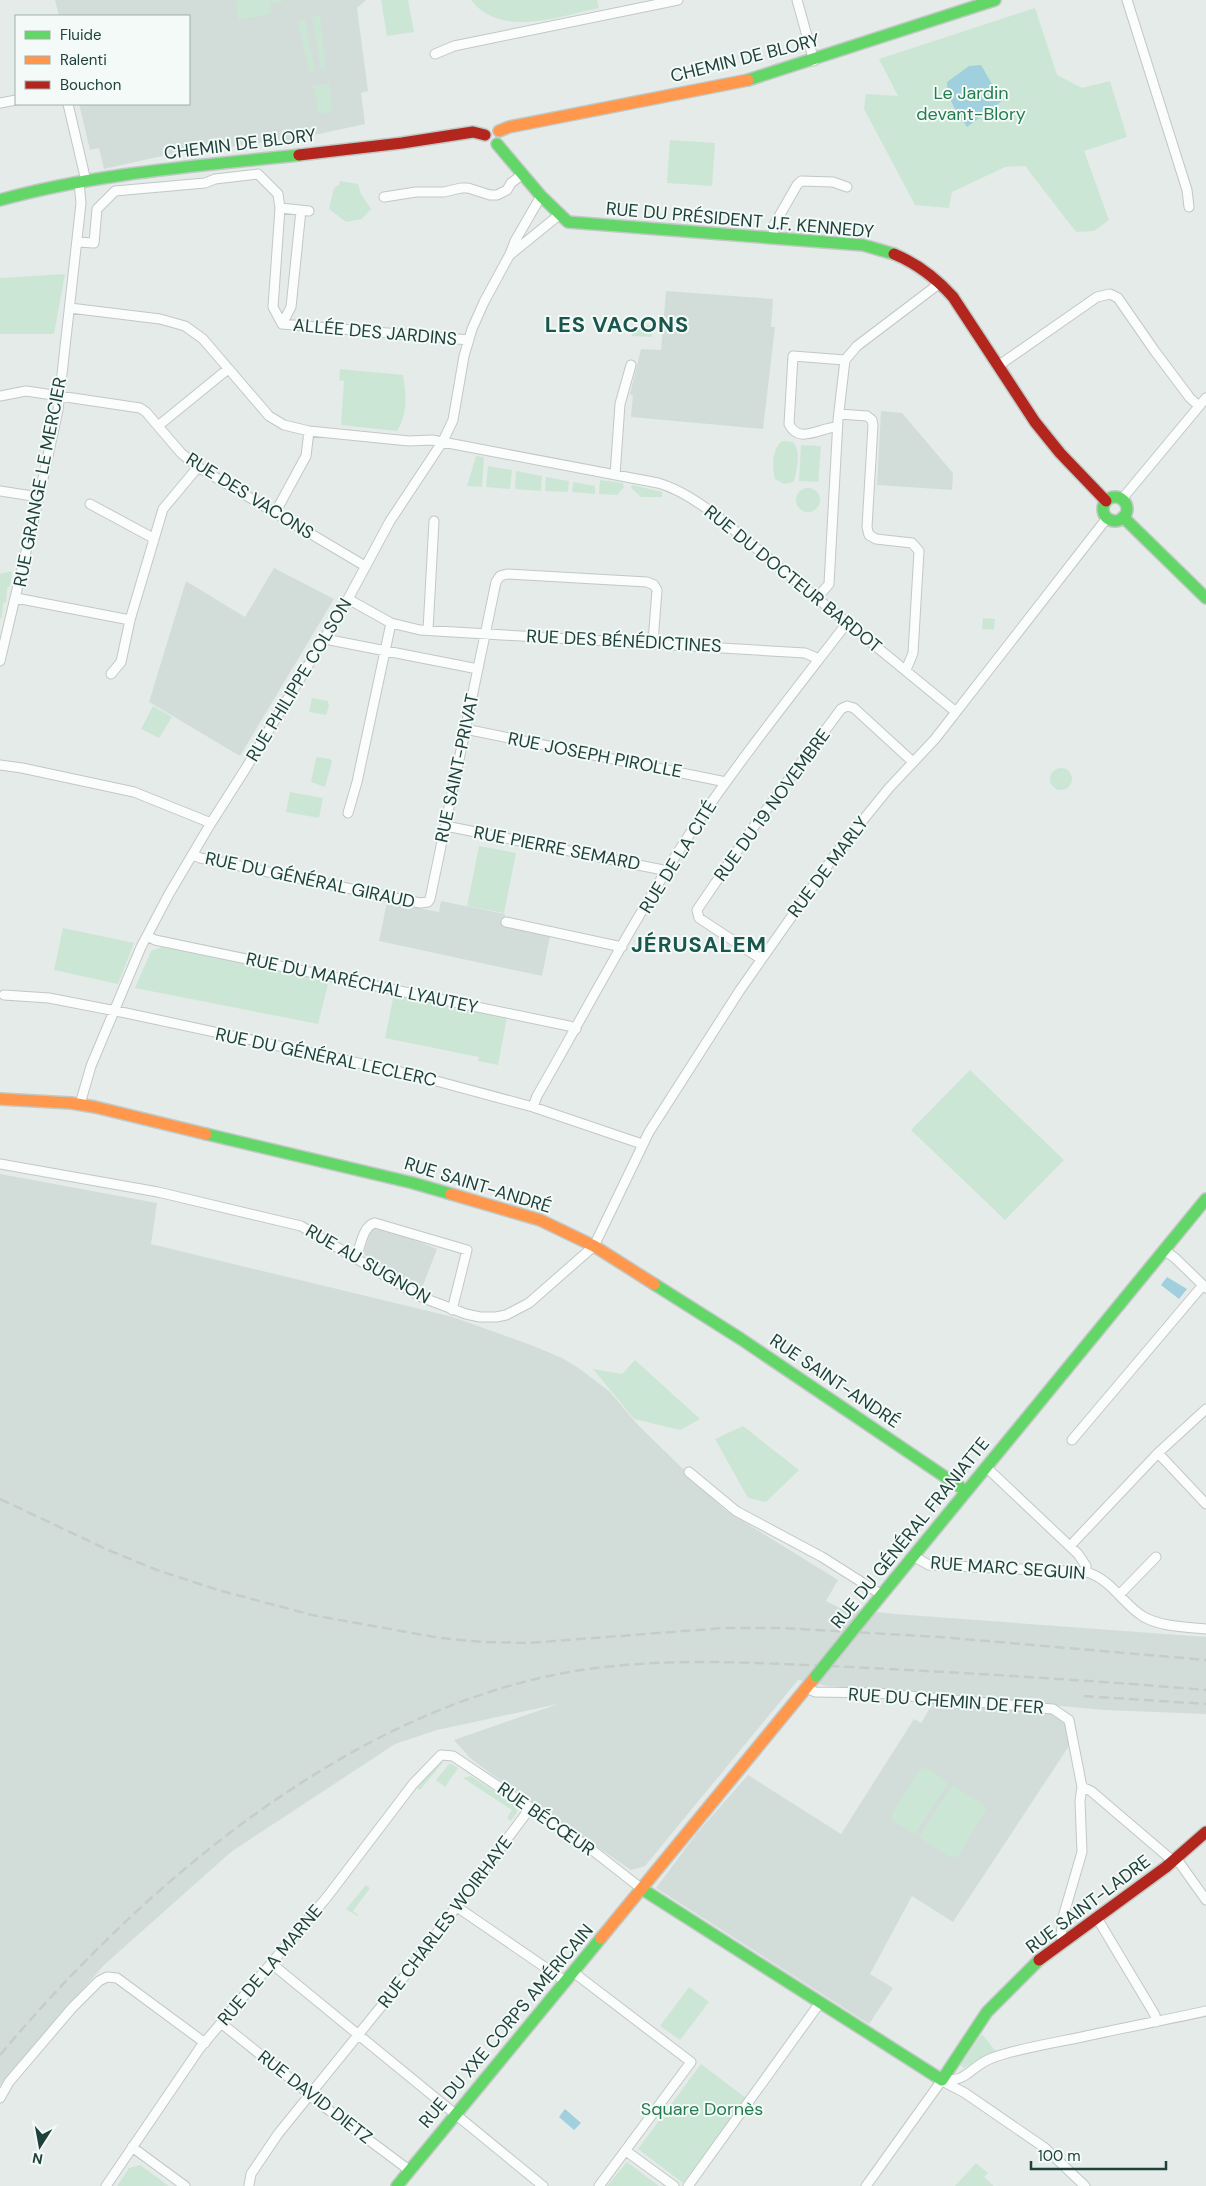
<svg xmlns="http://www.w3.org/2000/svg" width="1206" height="2186" font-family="'DM Sans',sans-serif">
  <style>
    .built { fill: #d2ddd9 }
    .green { fill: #cce6d6 }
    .water { fill: #a0cfde }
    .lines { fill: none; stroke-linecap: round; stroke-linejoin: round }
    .street-casing { stroke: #c2c8c6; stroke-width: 11 }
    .fast-casing { stroke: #c0c9c6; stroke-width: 14 }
    .slow-casing { stroke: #c0c9c6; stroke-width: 14 }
    .jam-casing { stroke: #c0c9c6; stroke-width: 14 }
    .street { stroke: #fbfcfc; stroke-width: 9 }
    .fast { stroke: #63d668; stroke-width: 11 }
    .slow { stroke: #ff974d; stroke-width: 11 }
    .jam { stroke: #b3261e; stroke-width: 11 }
    .rail { stroke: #c7cccb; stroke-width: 2.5; stroke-dasharray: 10 5; stroke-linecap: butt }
    .fast-bridge-casing { stroke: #c0c9c6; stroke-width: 14; stroke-linecap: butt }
    .fast-bridge { stroke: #63d668; stroke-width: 11 }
    .labels { text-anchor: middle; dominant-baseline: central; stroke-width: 4; stroke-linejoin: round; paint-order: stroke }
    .street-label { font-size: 18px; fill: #1f413b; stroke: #f3faf7 }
    .park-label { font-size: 18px; fill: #247d50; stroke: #f3faf7 }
    .district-label { font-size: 22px; font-weight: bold; letter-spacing: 1px; fill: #19564d; stroke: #f3faf7 }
  </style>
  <rect width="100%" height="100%" fill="#e5ebe9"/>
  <path class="built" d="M55,0H366L357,8L368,91L361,93L365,124L287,141L286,139L231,147L229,141L104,169L99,148L90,150L79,104H189V16H59Z
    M666,291L773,299L771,327H775L763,429L631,417L633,396L630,394L641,349L661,350Z
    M881,411L902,413L953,473L952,490L877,485Z
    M274,568L334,599L240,756L149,702L186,581L245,617Z
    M441,901L505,914L503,926L550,936L542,976L379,941L387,902L439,912Z
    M0,1174L157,1203L151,1244L453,1317L531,1345L562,1358L580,1369L610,1392L637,1424L725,1510L838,1580L826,1601L840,1608L895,1614L1206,1637V1714L1104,1710L887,1690L827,1686L798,1680L645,1866L631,1870L490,1773L470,1758L454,1740L558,1704L437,1730L395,1744L231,1852L104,1965L0,2085Z
    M374,1224L437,1249L422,1288L363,1254Z
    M935,1700L1052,1710L1066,1722L1071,1743L953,1922L912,1896L870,1974L893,1988L869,2024L656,1888L697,1833L748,1775L841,1834L914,1719L921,1723Z"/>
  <path class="green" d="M235,0H283L285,10L282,1L270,4L272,13L239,20Z
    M381,0H408L414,32L387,36Z
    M471,0H597L599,8C559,16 501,39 471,0Z
    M1035,8L1057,75L1082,88L1110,81L1127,137L1084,151L1109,220L1094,231L1076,232L1025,166L1005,167L952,192L949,208L915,205L864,109L866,94L898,96L879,59Z
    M320,16L326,68L321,69L312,17Z
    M305,19L315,70L309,72L298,21Z
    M329,83L332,112L319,115L313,86Z
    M670,140L715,143L712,186L667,183Z
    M340,181L358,184L361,194L371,209L362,219L346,222L329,209L334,188L339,185Z
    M65,274L54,334H0V278Z
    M633,325L653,326L652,337L632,336Z
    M340,369L403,375C406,393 408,415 397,431L341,425L344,381L339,380Z
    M782,441L793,442C801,450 797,468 795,478L793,482L784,484L775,479C772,468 772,448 782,441Z
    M801,445L821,446L818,482L799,481Z
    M476,456L484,457L482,487L467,486Z
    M488,466L512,470L510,489L486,487Z
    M516,471L542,476L541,491L515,489Z
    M546,477L569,481L568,492L545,491Z
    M600,480L623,483L624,487L617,495L599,494Z
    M573,482L595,486V494L572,492Z
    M632,485L658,491L662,492V497H641L631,488Z
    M796 500a12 12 0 1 1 24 0a12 12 0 1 1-24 0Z
    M12,571L10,586L7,588L6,602L3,604L2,617L0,619V574Z
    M983,618L995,619L994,630L982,629Z
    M312,698L328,701L329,706L326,715L309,712Z
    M153,706L172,717L159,738L141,729Z
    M318,757L330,759L332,761L325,787L311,782L316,758Z
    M1050 779a11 11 0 1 1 22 0a11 11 0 1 1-22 0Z
    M290,792L323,798L319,818L286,812Z
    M479,846L516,853L504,913L467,906Z
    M63,928L134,943L118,984L54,970Z
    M164,946L329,980L318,1024L135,988L151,951Z
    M394,994L507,1017L498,1065L478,1061L479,1057L385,1038Z
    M970,1070L1064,1160L1005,1220L911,1130Z
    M635,1360L700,1419L680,1430L634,1419L593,1369L622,1374Z
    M743,1426L799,1470L766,1502L748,1498L715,1439Z
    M443,1762L420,1790L417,1788L438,1763Z
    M450,1763L458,1768L445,1787L436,1780Z
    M923,1768L932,1771L948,1783L915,1834L893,1821L891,1816L919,1770Z
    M471,1776L516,1806L517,1812L511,1821L507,1818L512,1810L463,1778Z
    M951,1786H954L984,1805L986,1810L959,1854L957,1857H950L919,1837Z
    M366,1885L370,1888L353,1911L358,1915L357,1916L346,1909Z
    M689,1987L709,2002L680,2040L660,2026Z
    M982,2034L998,2054L980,2059L964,2068L960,2065Z
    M701,2064L746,2098L683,2183L638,2149Z
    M627,2162L659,2186H607Z
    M976,2163L988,2173L984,2177L994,2186H955Z
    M140,2165L169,2186H117L129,2168Z"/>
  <path class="water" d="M981,65L1002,101L967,127C957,112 947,100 947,82L969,66Z
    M1167,1277L1187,1289L1179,1299L1161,1285Z
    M565,2109L581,2123L574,2130L559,2117Z"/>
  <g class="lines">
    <g class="street-casing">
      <path id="street" d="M797,0L814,61
        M1127,0L1187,190L1189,207
        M435,54L454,46L678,0
        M0,103L16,100
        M68,104L86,181
        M384,197L416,192H444L461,188H468L490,195H497L507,190L511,183L523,174
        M280,208L309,211
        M773,238L774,225L797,185L801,181L833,182L847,187
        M77,242L94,243L97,209L115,191L205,183L215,179L258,174L278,194L280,208L273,307L282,324
        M511,254L559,215
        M70,308L160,319L185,326L203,339L269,416L284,425L309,431L409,441L432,440L658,483C680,489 700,503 718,517L956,712
        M282,324L469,340
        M282,324L291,307L301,210
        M998,366L1097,297L1110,294L1118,298L1154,350L1190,398L1199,406
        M0,396L26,391L140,408L146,412L181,453L198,467L365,566
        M839,414L867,416L872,420L873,425L867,527L869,535L876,539L912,543L919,551L913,653L906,670
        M158,426L228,369
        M837,427C821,427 799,445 789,424L793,356L845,360
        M615,475L620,404L631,365
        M0,491L39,497
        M1122,499L1206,398
        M90,504L153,538
        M275,513L306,456L309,431
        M16,598L130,620
        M817,598L829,584L838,420L845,360L857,346L940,283
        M348,599L391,623L420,630L805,653L819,659
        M428,630L434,521
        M325,637L330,640L478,669
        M0,661L39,497L58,410L81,203L79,182
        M111,674L121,662L130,620L163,509L198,467
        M465,729L726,782
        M0,765L22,768L134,792L211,823
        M348,813L357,782L391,623
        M446,826L668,871
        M193,854L200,858L420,903L428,902L430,899L496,582L500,576L507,574L647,582L654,585L657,590L653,642
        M506,922L622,947
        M147,936L155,940L569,1026L576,1029
        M761,959L699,918L697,910L752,829L841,709L847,706L854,708L913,762
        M4,995L49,998L126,1013L414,1075L533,1107L642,1144
        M80,1104L91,1066L141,947L169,894L211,823L246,768L348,599L390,521L443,441L453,420L464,356L472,329L484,302L510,254L515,241L541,196
        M533,1107L537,1096C587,1009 634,919 689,835C738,762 794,692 847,623
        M0,1164L158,1192L301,1226L421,1297L466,1314L480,1317H496L506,1315L529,1303L594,1246L649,1132L740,990L837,852L889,788L935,739L1107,518
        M1164,1250L1175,1258L1206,1288
        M356,1258C360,1248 363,1225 375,1223L467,1250L452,1310
        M1072,1440L1203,1285
        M1158,1453L1206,1504
        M986,1467L1078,1554L1086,1566V1572
        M689,1472L736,1511L822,1557L882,1595
        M1070,1546L1158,1453L1206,1409
        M913,1556L929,1565L1086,1572C1112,1579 1123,1605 1144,1617C1162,1627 1187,1627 1206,1629
        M1119,1595L1156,1557
        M806,1688L815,1692L876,1693L1053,1709L1069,1720L1082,1787L1080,1801L1082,1852L1063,1917L1061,1936L1063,1939
        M1082,1787L1091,1791L1173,1861
        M1176,1858L1206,1900
        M457,1907L565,1981
        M1097,1918L1155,2015L1156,2022
        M272,1964L543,2186
        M573,1972L691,2062L599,2186
        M221,2023L302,2088L314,2099L409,2170
        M942,2080C969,2082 969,2067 992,2058C1020,2048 1053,2043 1082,2037C1123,2028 1165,2020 1206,2011
        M944,2082L965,2093L1045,2148L1085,2186
        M0,2098L9,2082L72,2008L99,1981L107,1977L117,1978L205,2043
        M132,2147L185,2186
        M626,2151L674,2186
        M249,2185L251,2174L278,2134L392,1993L531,1807
        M106,2186L200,2048L327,1897L413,1784L441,1755L453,1756L587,1846L642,1889
        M688,2186L819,2004
        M866,2186L942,2080"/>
    </g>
    <g class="fast-casing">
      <path id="fast" d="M748,80L995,0
        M497,144L541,196L568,222L863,245L894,254
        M0,200C97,173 199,166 299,155
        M1103 509a12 12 0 1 1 24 0a12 12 0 1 1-24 0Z
        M1123,517L1206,598
        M206,1134L413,1183L451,1194
        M654,1284L741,1339L966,1491
        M870,1609L1206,1199
        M642,1889L942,2080L987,2012L1039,1960
        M397,2186L601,1938"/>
    </g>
    <g class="slow-casing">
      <path id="slow" d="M499,131L509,127L748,80
        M0,1099L71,1103L95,1107L206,1134
        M451,1194L540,1220L594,1246L654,1284
        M601,1938L816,1676"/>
    </g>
    <g class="jam-casing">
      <path id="jam" d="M299,155L402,143L473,132L485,135
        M894,254C918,264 936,278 953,297L1035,422L1060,453L1106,501
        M1039,1960L1166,1867L1206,1832"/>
    </g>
    <use href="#street" class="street"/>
    <use href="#fast" class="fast"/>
    <use href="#slow" class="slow"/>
    <use href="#jam" class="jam"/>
    <path class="rail" d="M0,1499L108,1550L157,1570L218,1590L312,1615L440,1638L483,1642L528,1643L724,1628H781L940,1637L1206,1660
      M1084,1696L1206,1704
      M0,2055C142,1886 345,1712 569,1672C662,1656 756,1663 851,1667C969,1673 1088,1680 1206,1690"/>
    <g class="fast-bridge-casing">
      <path id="fast-bridge" d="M816,1676L870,1609"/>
    </g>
    <use href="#fast-bridge" class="fast-bridge"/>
  </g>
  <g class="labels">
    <g class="street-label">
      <text transform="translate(745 58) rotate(-14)">CHEMIN DE BLORY</text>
      <text transform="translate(240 144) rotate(-7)">CHEMIN DE BLORY</text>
      <text transform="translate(740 220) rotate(5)">RUE DU PRÉSIDENT J.F. KENNEDY</text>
      <text transform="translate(375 332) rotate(5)">ALLÉE DES JARDINS</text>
      <text transform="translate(40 482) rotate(-79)">RUE GRANGE LE MERCIER</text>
      <text transform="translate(250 496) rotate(32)">RUE DES VACONS</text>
      <text transform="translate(793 579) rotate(39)">RUE DU DOCTEUR BARDOT</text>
      <text transform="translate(624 641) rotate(3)">RUE DES BÉNÉDICTINES</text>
      <text transform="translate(299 680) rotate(-59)">RUE PHILIPPE COLSON</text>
      <text transform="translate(595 755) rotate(11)">RUE JOSEPH PIROLLE</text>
      <text transform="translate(457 768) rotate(-78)">RUE SAINT-PRIVAT</text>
      <text transform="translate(772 805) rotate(-54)">RUE DU 19 NOVEMBRE</text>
      <text transform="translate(557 848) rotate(11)">RUE PIERRE SEMARD</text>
      <text transform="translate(678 857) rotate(-58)">RUE DE LA CITÉ</text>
      <text transform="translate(828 867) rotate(-53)">RUE DE MARLY</text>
      <text transform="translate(310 880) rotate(12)">RUE DU GÉNÉRAL GIRAUD</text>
      <text transform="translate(362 983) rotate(12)">RUE DU MARÉCHAL LYAUTEY</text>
      <text transform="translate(326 1057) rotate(12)">RUE DU GÉNÉRAL LECLERC</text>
      <text transform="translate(478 1185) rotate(17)">RUE SAINT-ANDRÉ</text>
      <text transform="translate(368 1264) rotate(30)">RUE AU SUGNON</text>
      <text transform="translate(835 1381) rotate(34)">RUE SAINT-ANDRÉ</text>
      <text transform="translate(910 1533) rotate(-51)">RUE DU GÉNÉRAL FRANIATTE</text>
      <text transform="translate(1008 1568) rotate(4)">RUE MARC SEGUIN</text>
      <text transform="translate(946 1701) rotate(4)">RUE DU CHEMIN DE FER</text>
      <text transform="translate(546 1819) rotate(35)">RUE BÉCŒUR</text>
      <text transform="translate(1088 1904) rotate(-37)">RUE SAINT-LADRE</text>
      <text transform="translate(445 1922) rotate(-53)">RUE CHARLES WOIRHAYE</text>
      <text transform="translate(270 1965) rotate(-50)">RUE DE LA MARNE</text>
      <text transform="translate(506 2026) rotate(-50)">RUE DU XXE CORPS AMÉRICAIN</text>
      <text transform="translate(315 2097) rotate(38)">RUE DAVID DIETZ</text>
    </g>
    <g class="park-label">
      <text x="971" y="93">Le Jardin<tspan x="971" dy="21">devant-Blory</tspan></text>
      <text x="702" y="2109">Square Dornès</text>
    </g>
    <g class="district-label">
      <text x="617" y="324">LES VACONS</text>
      <text x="699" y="944">JÉRUSALEM</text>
    </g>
  </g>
  <rect x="15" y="15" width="175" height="90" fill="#f3faf7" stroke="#9eb0ac"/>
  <rect x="25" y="31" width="25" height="8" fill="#63d668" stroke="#9eb0ac"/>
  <text x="60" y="40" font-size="15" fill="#1f413b">Fluide</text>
  <rect x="25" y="56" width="25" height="8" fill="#ff974d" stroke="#9eb0ac"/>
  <text x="60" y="65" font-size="15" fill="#1f413b">Ralenti</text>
  <rect x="25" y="81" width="25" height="8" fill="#b3261e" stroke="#9eb0ac"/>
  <text x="60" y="90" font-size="15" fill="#1f413b">Bouchon</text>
  <g transform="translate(40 2146) rotate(191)" stroke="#f3faf7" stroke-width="4" paint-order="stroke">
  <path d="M0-4L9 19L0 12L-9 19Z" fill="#1f413b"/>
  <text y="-8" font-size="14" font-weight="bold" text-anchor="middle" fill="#1f413b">N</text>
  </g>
  <path d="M1031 2161v8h135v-8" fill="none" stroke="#1f413b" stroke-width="2.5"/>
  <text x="1038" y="2161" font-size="15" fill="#1f413b" stroke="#f3faf7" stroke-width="4" paint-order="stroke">100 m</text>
</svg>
